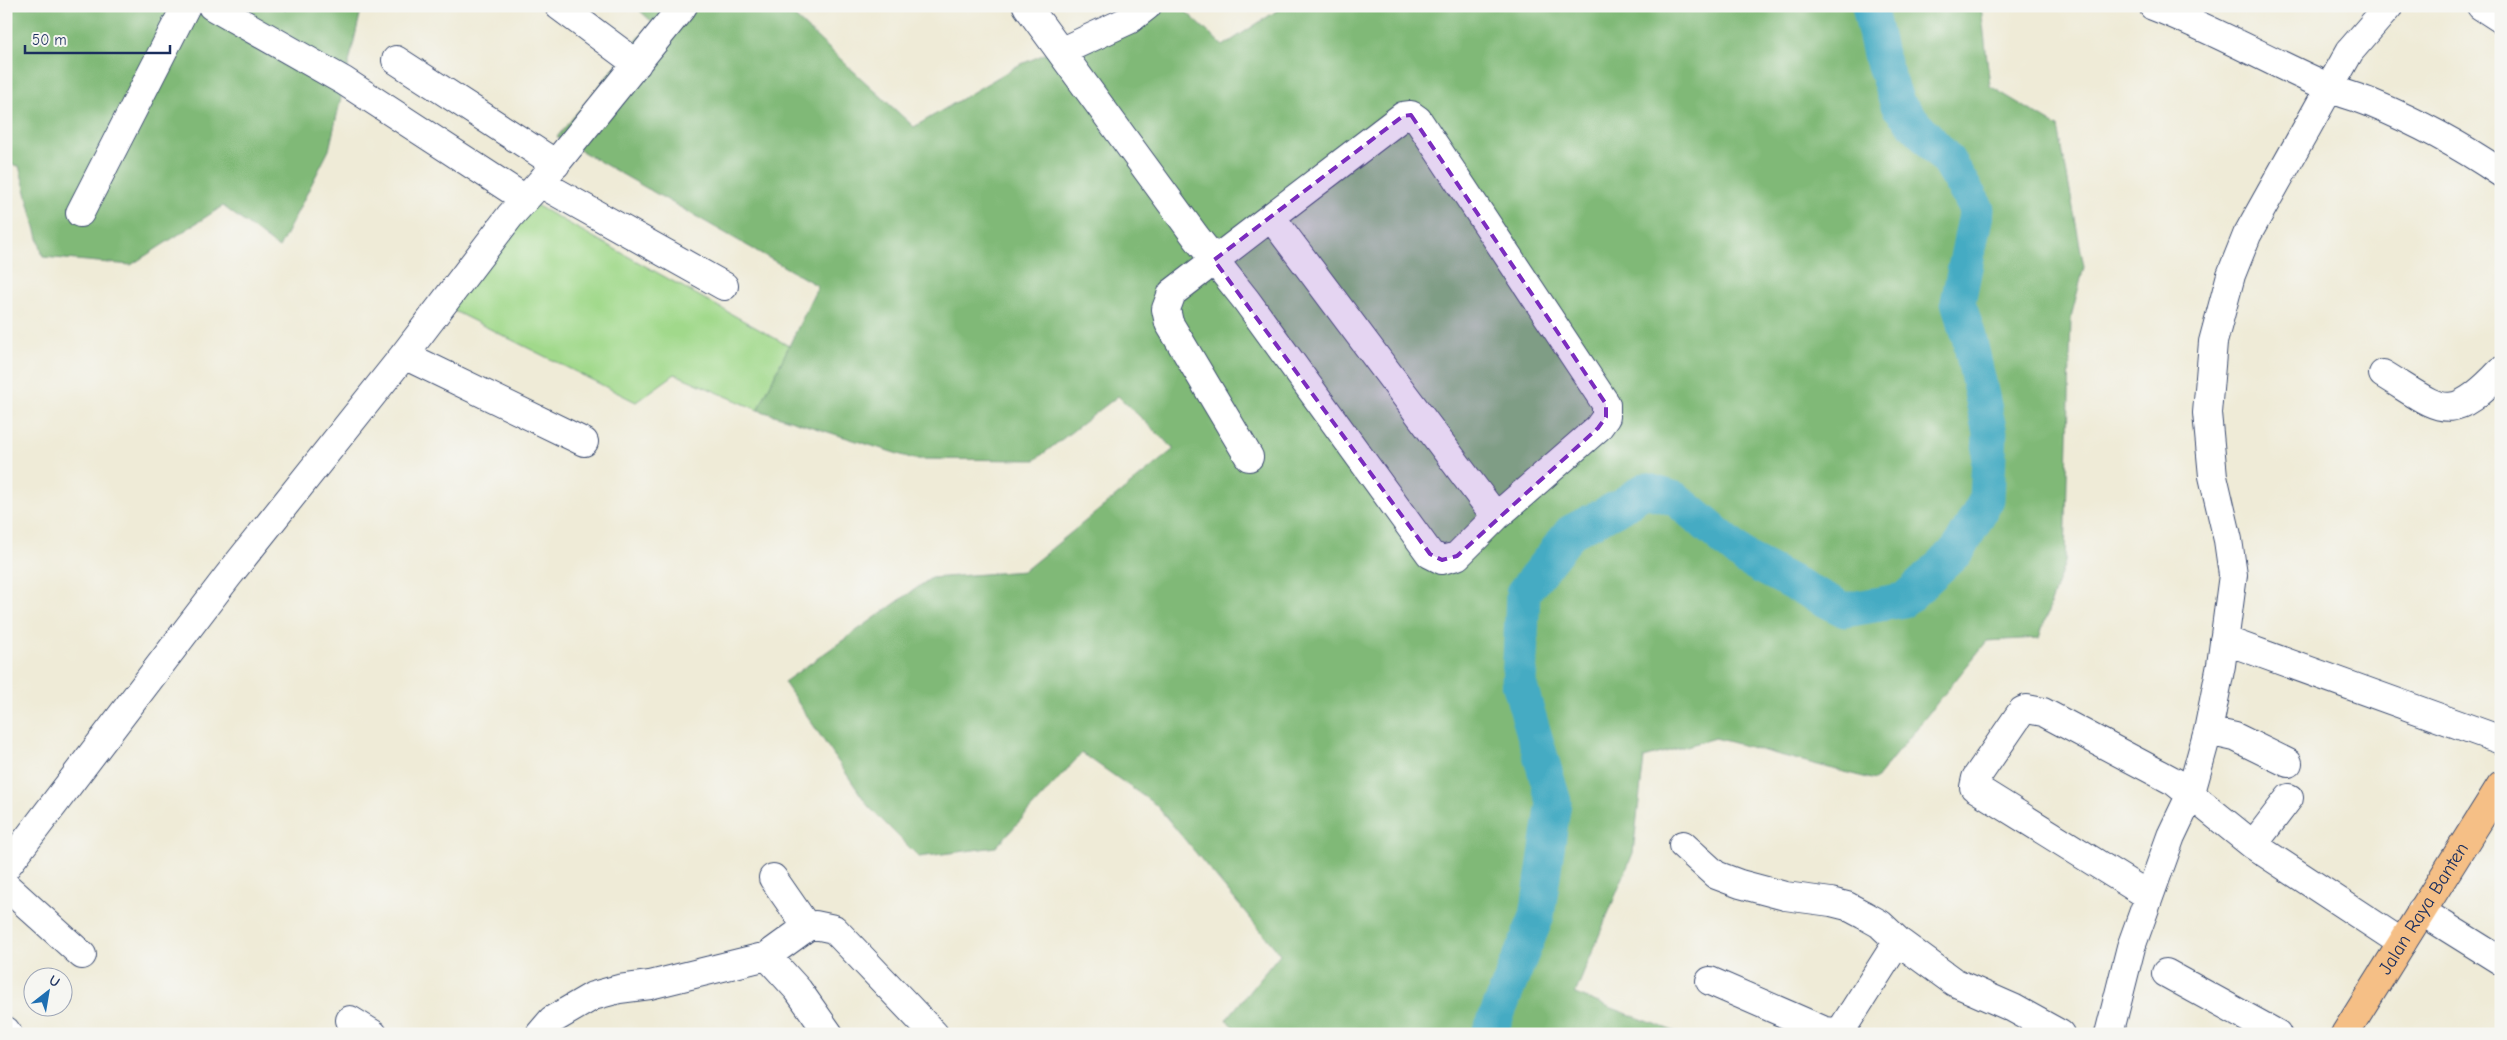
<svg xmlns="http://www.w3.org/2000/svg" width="2507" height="1040" font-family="'Comic Neue',sans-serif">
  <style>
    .green { fill: #a1d98b; stroke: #5e8474 }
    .forest { fill: #80b977; stroke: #4e746a }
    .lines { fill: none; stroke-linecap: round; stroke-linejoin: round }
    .river { stroke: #44abc3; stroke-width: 35 }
    .minor-casing { stroke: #3b4b70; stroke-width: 30 }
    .major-casing { stroke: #3b4b70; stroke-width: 30 }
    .path { stroke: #3b4b70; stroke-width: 3; stroke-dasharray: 1 4; stroke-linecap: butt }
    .minor { stroke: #fff; stroke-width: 28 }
    .major { stroke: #f5bf86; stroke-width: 28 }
    .marked { fill: #7b2cbf; fill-opacity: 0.2; stroke: #7b2cbf; stroke-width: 4; stroke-dasharray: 10 6; stroke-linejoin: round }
    .labels { text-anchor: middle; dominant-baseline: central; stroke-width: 4; stroke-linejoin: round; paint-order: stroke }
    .street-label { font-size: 19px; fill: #1b2f5e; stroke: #f6f6f2 }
  </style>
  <rect width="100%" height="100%" fill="#f6f6f2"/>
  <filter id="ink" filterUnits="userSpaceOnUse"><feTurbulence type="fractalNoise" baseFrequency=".02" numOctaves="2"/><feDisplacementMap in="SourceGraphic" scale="10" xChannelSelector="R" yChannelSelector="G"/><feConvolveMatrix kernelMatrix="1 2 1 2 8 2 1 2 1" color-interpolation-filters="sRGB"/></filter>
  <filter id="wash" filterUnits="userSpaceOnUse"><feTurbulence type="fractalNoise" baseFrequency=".0096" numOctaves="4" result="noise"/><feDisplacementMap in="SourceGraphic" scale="20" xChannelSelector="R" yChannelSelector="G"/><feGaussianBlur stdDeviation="1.12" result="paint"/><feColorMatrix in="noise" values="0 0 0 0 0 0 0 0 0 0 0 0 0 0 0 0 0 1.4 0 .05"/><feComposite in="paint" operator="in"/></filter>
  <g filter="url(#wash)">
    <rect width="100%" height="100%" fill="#efebd7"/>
    <path class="green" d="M525,199L789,346L758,410L675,374L636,402L434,301Z"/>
    <path class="forest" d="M6,6H362L329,150L279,248L223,206L131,265L43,257L19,166L6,164Z
      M635,6H783L914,127L1017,66L1156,6H1180L1223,46L1284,6H1981L1990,86L2058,127L2084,267L2071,317L2065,562L2039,638L1987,641L1875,780L1715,738L1644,758L1633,853L1575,994L1681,1034H1241L1226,1020L1280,954L1156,805L1082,753L996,847L919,857L869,807L784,682L931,578L1024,571L1174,449L1118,396L1035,460L914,459L758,410L818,286L557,137L652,22Z"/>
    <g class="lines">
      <path class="river" d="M1489,1034L1537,916L1554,802L1519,683L1523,593L1571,532L1621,506L1645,490L1676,499L1747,559L1845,610L1904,600L1958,550L1987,499L1990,433L1969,337L1958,302L1977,209L1948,161L1898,105L1880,54L1869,6"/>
    </g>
  </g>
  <g filter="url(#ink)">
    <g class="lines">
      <g class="minor-casing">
        <path id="minor" d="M212,6L344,81L525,199
          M559,6L637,64
          M1027,6L1196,237L1246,300L1430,554L1442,560L1457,556L1496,517L1598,428L1606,417V404L1418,120L1411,115L1403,116L1271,217
          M2153,6C2213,29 2269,61 2328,87C2342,94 2357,97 2371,103C2417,122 2460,145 2501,173
          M2481,6L2501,19
          M1062,51L1129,20L1147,6
          M396,60L556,164
          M540,183L724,286
          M80,213L186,6
          M404,355L584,442
          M2383,374C2441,409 2448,427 2501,371
          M1249,457L1169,323L1166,309L1172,293L1271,217L1496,517
          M2224,640L2501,740
          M2208,731L2235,737L2288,763
          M1683,845L1716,875L1740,884L1785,896L1831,902L1847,906L1864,915L1880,924L1898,941L1954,982L2013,1008L2060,1034
          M2253,845L2289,798
          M6,867L228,576L404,355L510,216L540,183L683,6
          M6,886L82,955
          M2149,896L1974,787L1976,778L2022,711L2027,709L2043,712L2175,782L2253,845L2402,943
          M2421,911L2501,961
          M807,927L815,925L834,929L934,1034
          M767,956L807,927L773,878
          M2166,973L2277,1034
          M1710,981L1825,1031L1835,1032L1842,1029L1898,941
          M350,1020L373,1034
          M6,1031L8,1034
          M540,1034L552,1020L593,996L619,989L650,985L767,956L798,990L829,1034
          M2109,1034L2131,947L2171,836L2190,796L2208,731L2221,665L2233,575L2228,540L2213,476L2207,413L2213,342L2231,275L2247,235L2350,51L2389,6"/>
      </g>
      <g class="major-casing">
        <g id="major">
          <path id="s1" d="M2345,1034L2501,785"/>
        </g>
      </g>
      <path class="path" d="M282,6L285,10L288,6"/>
      <use href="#minor" class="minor"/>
      <use href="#major" class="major"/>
    </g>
  </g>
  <path class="marked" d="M1411,115L1606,404V417L1598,428L1457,556L1442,560L1430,554L1214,260L1403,116Z"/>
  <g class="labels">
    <g class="street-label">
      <text stroke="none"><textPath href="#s1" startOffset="148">Jalan Raya Banten</textPath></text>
    </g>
  </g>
  <rect width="2507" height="1040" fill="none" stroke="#f6f6f2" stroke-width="25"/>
  <g transform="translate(48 992) rotate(31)"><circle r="24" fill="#f6f6f2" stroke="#9ea6b7"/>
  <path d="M0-4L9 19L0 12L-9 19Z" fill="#1f6fb2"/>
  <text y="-8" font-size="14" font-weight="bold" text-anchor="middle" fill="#1b2f5e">U</text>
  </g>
  <path d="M25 45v8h145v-8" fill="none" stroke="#1b2f5e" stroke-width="2.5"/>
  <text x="32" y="45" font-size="15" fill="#1b2f5e" stroke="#f6f6f2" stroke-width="4" paint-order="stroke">50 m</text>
</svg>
